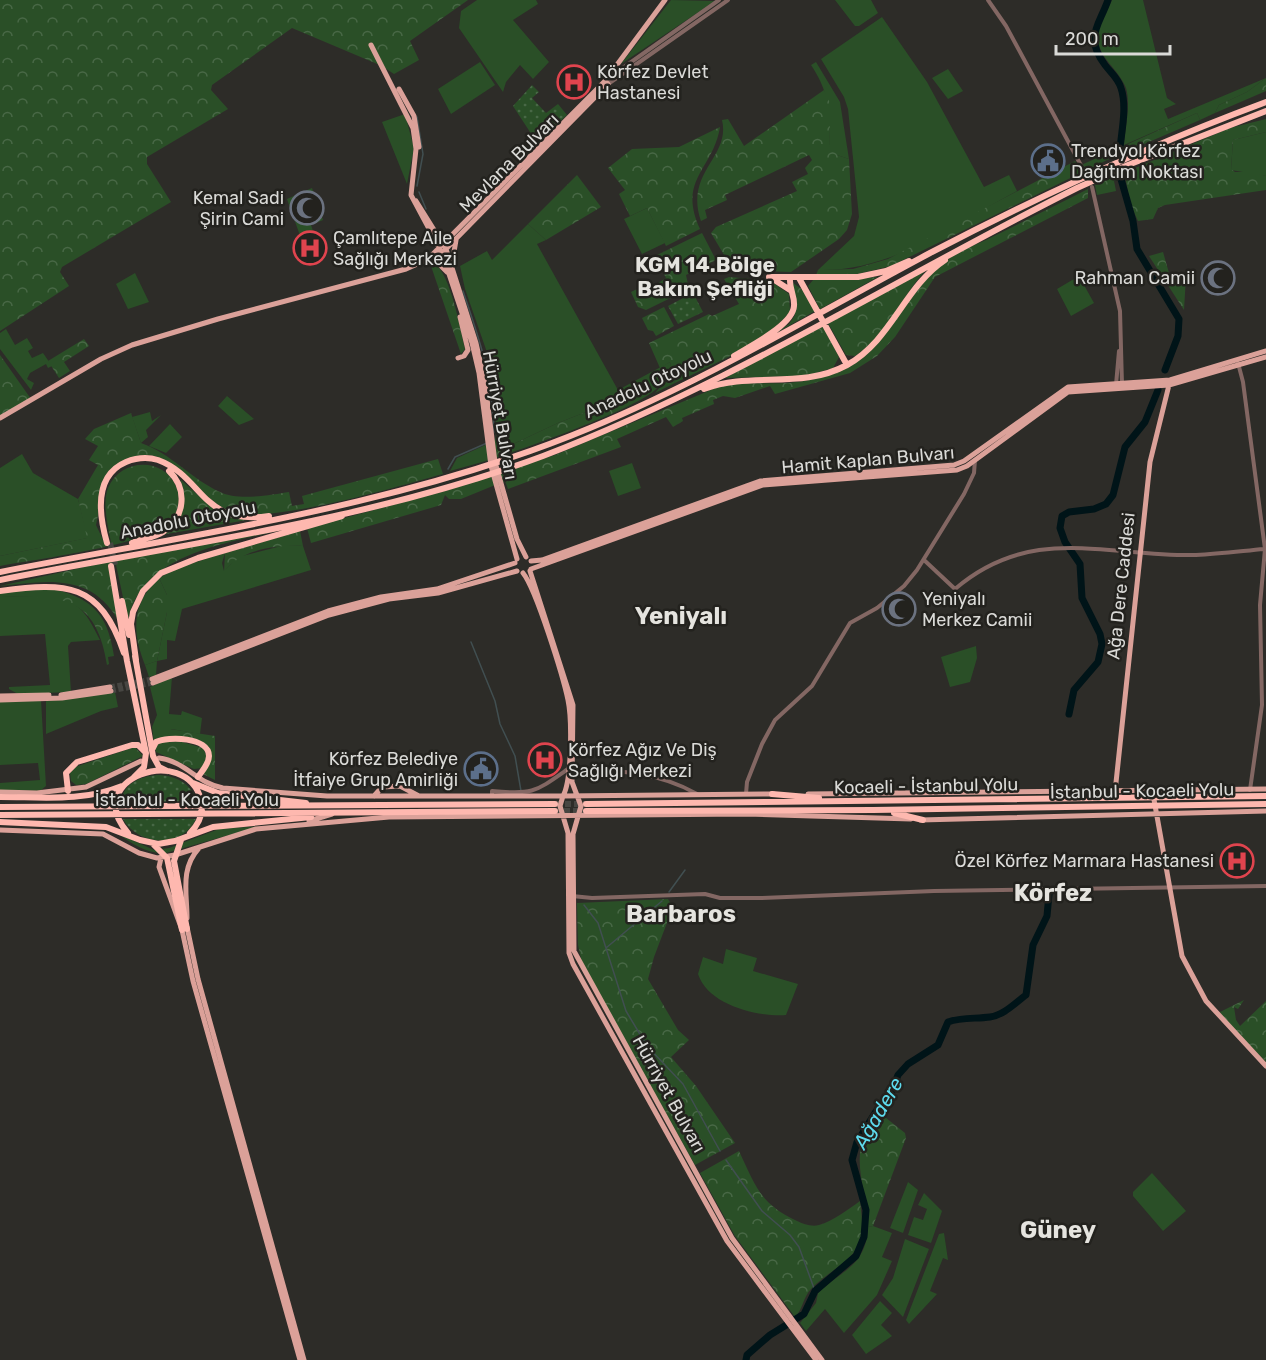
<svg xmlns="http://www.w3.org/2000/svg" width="1266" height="1360" font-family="Rubik,sans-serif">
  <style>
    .green { fill: #2a4f27 }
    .forest { fill: url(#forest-crowns) }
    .garden { fill: url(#garden-dots) }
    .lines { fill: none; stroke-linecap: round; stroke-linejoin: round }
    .stream { stroke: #414f51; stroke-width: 1.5 }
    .river { stroke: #001418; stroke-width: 7 }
    .major-tunnel { stroke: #474642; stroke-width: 5; stroke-dasharray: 5 2.5; stroke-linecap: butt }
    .highway-tunnel { stroke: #474642; stroke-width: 6; stroke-dasharray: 6 3; stroke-linecap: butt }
    .minor { stroke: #836763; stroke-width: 4 }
    .major { stroke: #dba199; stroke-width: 5 }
    .highway { stroke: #feb8af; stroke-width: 6 }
    .labels { text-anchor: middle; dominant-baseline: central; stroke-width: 5; stroke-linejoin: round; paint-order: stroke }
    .poi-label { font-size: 18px; fill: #dadad7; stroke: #23221e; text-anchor: start }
    .street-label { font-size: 18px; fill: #dadad7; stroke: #23221e }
    .water-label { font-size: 20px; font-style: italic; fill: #5edbee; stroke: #23221e }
    .quarter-label { font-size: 21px; font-weight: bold; fill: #e5e4df; stroke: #23221e }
    .district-label { font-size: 24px; font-weight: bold; fill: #e5e4df; stroke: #23221e }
  </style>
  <defs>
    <pattern id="forest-crowns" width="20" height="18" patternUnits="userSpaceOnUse" patternTransform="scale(1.5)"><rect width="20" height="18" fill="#2a4f27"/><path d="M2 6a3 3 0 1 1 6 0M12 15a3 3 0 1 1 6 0" fill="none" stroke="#486846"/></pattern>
    <pattern id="garden-dots" width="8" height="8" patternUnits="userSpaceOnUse" patternTransform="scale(1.5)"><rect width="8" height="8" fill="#2a4f27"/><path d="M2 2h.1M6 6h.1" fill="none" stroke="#486846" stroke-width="1.8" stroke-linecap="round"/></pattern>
  </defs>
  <rect width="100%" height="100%" fill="#2d2c28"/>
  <path class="green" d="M477,0H536L538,4L513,20L549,62L533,79L520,65L506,82L503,92L459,28L461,11Z
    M671,0L715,1L621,64Z
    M835,0H871L878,13L859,26H855Z
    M1112,0H1143L1167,98L1176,104L1164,109L1168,119L1266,78L1247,92L1219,105L1215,113L1200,120L1197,113L1124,145C1125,128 1131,105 1126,88C1118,67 1094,56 1098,30C1100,20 1108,10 1112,0Z
    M882,17L927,82L984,187L1009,175L1017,191C954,224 893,272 818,270L854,236L859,217L848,109L844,97L821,59Z
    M480,62L495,85L451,114L438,89Z
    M816,62L840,102L849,159L837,155L829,146C830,112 830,94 811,65Z
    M948,69L963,91L948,99L932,78Z
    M405,114L414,148L407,184L382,122Z
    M1266,132V176L1231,170L1233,140Z
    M647,208L665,243L642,254L624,219Z
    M528,224L546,240L537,244L618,390L670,362L675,383L655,393L661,386L660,383L558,423L496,452L486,461L450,471L457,458L494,441L497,435L490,361L465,289L460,266L487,251L492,260Z
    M135,273L149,302L128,309L116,284Z
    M1079,276L1094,303L1071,316L1057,289Z
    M6,329L15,345L27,338L33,348L28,351L32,358L43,353L52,366L48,368L46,364L30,373L27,379L34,383L31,390L0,349V333Z
    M227,396L254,419L239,425L218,406Z
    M150,412L152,421L161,415L146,430L148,437L141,443L132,417Z
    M170,424L182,437L166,453L149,446Z
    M22,454L33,473L78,499L88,538L0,556V468Z
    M632,463L641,488L618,496L609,471Z
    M285,545L303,546L311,570L182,609L175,641L167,640V659L157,661L156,675L149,677L145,665L157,661L167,612V595L159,578L177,568L225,553L222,563L224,571L238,557Z
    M39,596C78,600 83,606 100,640L71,642L68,646L71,692L18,694L9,689V687L50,685L45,634L0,636V597Z
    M976,646L977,658L970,682L950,687L941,657Z
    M172,677L169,714L181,715L182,711L202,718L200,734L171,729L167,737L154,742L152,727L157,715L150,687Z
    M115,692L118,707L101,711L46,734V700Z
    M41,700L46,786L40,791L0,790V783L40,780L38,763L0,765V701Z
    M296,824L243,831L166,853C147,854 132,844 117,833L154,850L169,848L219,829Z
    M726,949L757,958L753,971L798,984L786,1015C757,1017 708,1005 698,974L703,957L723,964Z
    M1152,1173L1186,1211L1163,1231L1133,1196V1192Z
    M908,1182L918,1190L903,1233L890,1228Z
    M924,1193L942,1211L931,1243L908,1235L914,1217L923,1220L927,1209L918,1205Z
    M873,1226L892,1233L882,1257L892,1261L877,1295L844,1333L825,1309L806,1331L800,1323L816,1303L818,1293C841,1270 866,1267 868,1227Z
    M944,1233L948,1260L943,1258L930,1291L937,1294L909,1324L906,1320L939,1234Z
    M905,1239L929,1249L903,1317L882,1295L893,1278Z
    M880,1301L892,1313L881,1325L892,1336L866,1354L852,1335Z"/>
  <path class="forest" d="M0,0H468L410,41L419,60L394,74L382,66L292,28L212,85L211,90L228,109L147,157V164L171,202L62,267L60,272L69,286L0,331Z
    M1266,78V91L1215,113L1219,105L1247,92Z
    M824,90L831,105L829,146L836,147L837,155L849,159L852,214L847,230L839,239L791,272L733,270L711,233L716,227L797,191L792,182L808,174L805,168L812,160L809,155L725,195L727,200L705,210L707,218L701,221C684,172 731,157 722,120L728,119L744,146Z
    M1197,113L1200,120L1107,160L891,266L853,275H816L818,270L853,269L888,259L1075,161L1079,166Z
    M1266,119V132L1233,140L1231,169L1235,172H1252L1266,176V190L1165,205L1158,208L1153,219L1138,221L1130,203L1125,176L1114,181L1116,191L1097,195L1095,185L1230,128Z
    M720,127C713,170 677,179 700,229L666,246L647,208L630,216L619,194L625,190L608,168L632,149L679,147Z
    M577,175L601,207L546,240L528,224Z
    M312,188L323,220L311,225L315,237L302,241L287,199Z
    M1088,189V198L935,277L895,337L877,356L850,373L775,394L770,386L735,398L723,396L713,400L714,404L682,418L683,421L673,427L666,417L617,439L621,447L508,489L505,481L461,499H449L445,495L441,505L311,543L307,528L449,490L555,455L718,387C750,379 785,388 817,378C893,355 893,304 946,261C958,251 976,245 990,238C1023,222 1056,205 1088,189Z
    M702,233L716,260L686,275L689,289L646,310L638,307L631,292L641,287L644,292L666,278L655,256Z
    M1163,252L1169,273H1175L1177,277L1186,276L1184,310L1149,256Z
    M434,263C451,275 460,328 465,349L461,354L431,266Z
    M926,270C900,298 888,334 855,356L846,355L828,323Z
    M729,277L764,280L775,284L789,294L790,312C762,345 713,364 675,383L670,362L660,368L649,343L709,314L712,316L739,304L724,279Z
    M878,277L820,309L808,286L814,279L843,280Z
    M793,283L803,290L815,311L769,337L789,324L795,315Z
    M664,307L674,326L656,336L653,331L648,330L642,318Z
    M823,326L839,357L833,368L805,376L725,378Z
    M84,339L89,346L64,362L70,371L59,378L48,361Z
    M0,355L31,399L0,418Z
    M660,383C658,403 511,453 486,461L496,452L558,423Z
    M131,413L141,443C172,454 191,479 220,492C238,501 270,495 289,492L292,506L304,504L302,496L438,459L443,474C399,486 273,524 233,512C198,502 175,444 134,457C125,460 115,469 107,474L96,525L105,544L111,542C108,526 102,504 108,488C121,458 163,457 176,486C183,500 177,518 164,527C136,546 38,559 0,566V556L87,538L78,499L98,465L89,460L98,446L85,439L94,429Z
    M180,479L209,505L247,520L161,535C178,516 191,505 180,479Z
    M289,528C232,543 143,551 128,620L116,565L110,566L118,620C91,572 45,581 0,586L116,560Z
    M300,531L303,546C276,545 241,549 224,572L225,553Z
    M159,578L167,595V612L157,661L145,665C132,632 131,604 159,578Z
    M47,587C90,598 107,610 114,656L108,657L109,664L107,665C96,594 60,596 0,597V593Z
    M170,729L215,736V780L203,774L209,748L167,737Z
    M179,741L203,748L207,757L202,768L194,769L156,752L155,747L161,742Z
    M135,747L143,756L86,784L76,785L71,781L70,773L75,767Z
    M668,899L673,907L654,957L648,979L678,1030L689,1040L671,1057L696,1086L735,1143L695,1165L582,963L578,945L577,903Z
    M1244,1000L1238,1009L1234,1007L1236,1020L1240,1026L1266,1001V1062L1223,1018L1220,1012Z
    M881,1114L905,1133L906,1138L873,1226L868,1227C869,1202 853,1164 863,1142C867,1132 875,1123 881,1114Z
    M739,1151C755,1185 760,1204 797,1221C803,1224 812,1227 819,1225C833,1221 849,1209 860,1201C861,1211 863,1224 862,1234C858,1261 827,1271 811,1289C803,1297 803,1309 795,1317L735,1236L700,1173Z"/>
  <path class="garden" d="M532,85L539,92L532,98L546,113L558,104L567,115L540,141L530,132L513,106Z
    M693,293L703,312L678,324L668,306Z
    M157,775C174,775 192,783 196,801L121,802C124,783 139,777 157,775Z
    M123,819H196C182,849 138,846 123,819Z"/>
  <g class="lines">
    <path class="stream" d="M417,117L423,154L417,186
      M419,192L426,209
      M463,291C480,342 493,376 494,432
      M448,469L455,457L487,443
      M471,642L495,701L500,724L515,756L521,791
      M669,892L685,870
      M584,905L598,923L626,1011L647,1046L683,1084L720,1151
      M606,948L662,901
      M726,1160L762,1211L790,1235L799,1247L815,1291"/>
    <path class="river" d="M1108,0C1099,26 1084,37 1105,65C1111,73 1118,78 1121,88C1127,106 1122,129 1120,148
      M1121,179L1133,221L1137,249L1179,319L1178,336L1165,370
      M1069,714L1074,690L1098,662L1102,644L1100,634L1082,598L1080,564L1065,542L1060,528L1062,516L1069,512L1094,509L1106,504L1113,495L1125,447L1145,422L1158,390
      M746,1360L747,1355L770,1335L804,1314L815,1291L856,1256L864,1237L866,1210L852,1160L857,1142L875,1113L892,1091L898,1075L908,1064L938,1045L948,1022C961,1017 976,1019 990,1017C1004,1015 1015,1003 1026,995L1033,945L1047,916L1049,894"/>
    <path class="major-tunnel" d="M110,687L152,679
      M111,691L153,683"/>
    <path class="highway-tunnel" d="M110,543L115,565
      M556,804H585
      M555,811H585"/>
    <path class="minor" d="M988,0L1006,26L1084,171
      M610,77L719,0
      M608,84L728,0
      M1092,187L1120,311L1122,385
      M1238,363L1243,382L1265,549L1260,605L1262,705L1250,790
      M1116,385L1119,351
      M924,560L955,589C1032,523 1107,557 1196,555C1219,554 1242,551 1264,549
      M746,794L747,782L762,744L775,720L812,686L850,623L877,608L904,586L917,570L964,494L974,473L975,460
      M492,796V791C533,795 535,792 568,769H573C616,770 659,772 697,794
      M572,896L592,898L705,894L720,898H761L934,891L1266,886"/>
    <path class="major" d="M371,45L413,128L416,149L411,195L442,253L472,343L479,373L491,466L517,559
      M399,89L414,116L419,147
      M416,201L446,249L476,343L485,383L495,462L517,539L526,557
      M429,258L605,81L665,0
      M428,261L438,263L447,272
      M452,264L456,240
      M458,358L464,356L468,350L460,317
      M0,418L101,359L132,345L218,319L406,269L442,253L608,84L605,81
      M531,561L542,560L760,481L954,465L964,461L1068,387L1170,380L1266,351
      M531,569L763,485L957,470L967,466L1068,392L1169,385L1266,357
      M530,571L573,705L572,782L581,806L573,834L574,951L732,1238L822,1360
      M152,679L328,611L381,597L437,589L515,563
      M153,683L329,615L389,599L438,593L517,571
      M61,695L110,687
      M0,696L49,695
      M0,700L62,698L111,691
      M159,758C185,761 198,784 223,788L327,796H563C572,780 572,719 568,700C563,676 536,589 523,573
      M0,792L37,793L86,787L141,761
      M1115,792L1150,462L1169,385
      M774,794L563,796L560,806L568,833L569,953L573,964L727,1241L816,1360
      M808,794L1266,789
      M1153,794L1182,956L1206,1001L1266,1066
      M374,796L382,787L400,786L419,796
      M920,820L1266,811
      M309,821L332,814
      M0,830L103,834L139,853L157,858L175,855L256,829L389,817L747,814L911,819
      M161,858L159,867L182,930L193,981L300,1360
      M187,918C187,892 180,869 199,848
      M187,927L198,979L304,1360"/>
    <path class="highway" d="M769,277H858L886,271L909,261
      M799,278L847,365
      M773,279L790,290
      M734,356C750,346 793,325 794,306C795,296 789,289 790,278
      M704,389C751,371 801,390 847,365C892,340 904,287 945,260
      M107,543C99,515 93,476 126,462C136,458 148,457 158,460C204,477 201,526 269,516
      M132,543C143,538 154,538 163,532C185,518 188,489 169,471
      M111,566L127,661L146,753L144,767L134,777
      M0,572C198,533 403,506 590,428C708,379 817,313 930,253C1039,196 1150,145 1266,102
      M0,580C181,544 369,521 543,456C729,385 899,277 1077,188L1128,165L1266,111
      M0,591C66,582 100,582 124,653
      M122,601L129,635
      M135,656L153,756L159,767L167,771
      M136,660L131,624L133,612L143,591L161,573L198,558L342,516
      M152,750L156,742C168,736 209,737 209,756C209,764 202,771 198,777
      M193,783L218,793L306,803
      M68,791L66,773L77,762L132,745H138L145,752
      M772,794L819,798
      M0,797C42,797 83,802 122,786
      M586,804L1266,796
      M0,807L555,804
      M586,811L873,810L1266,804
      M894,813L923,820
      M0,815L555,811
      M0,822L106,827L140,840L158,844L175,841L213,827L311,817
      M128,833C80,779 186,742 201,800C204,813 199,824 190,833
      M181,840L174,861L187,929
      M154,845L167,858L182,930"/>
  </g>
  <defs>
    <g id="hospital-ring" transform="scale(1.725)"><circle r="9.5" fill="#23221e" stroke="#e0444e" stroke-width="1.5"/><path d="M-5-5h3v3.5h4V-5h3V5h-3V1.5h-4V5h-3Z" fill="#e0444e"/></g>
    <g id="civic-ring" transform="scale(1.725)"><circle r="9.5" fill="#23221e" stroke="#5c6f8a" stroke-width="1.5"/><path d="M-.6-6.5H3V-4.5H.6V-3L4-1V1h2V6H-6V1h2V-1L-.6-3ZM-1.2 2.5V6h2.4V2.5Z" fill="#5c6f8a"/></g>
    <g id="mosque-ring" transform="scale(1.725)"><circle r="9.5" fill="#23221e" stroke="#6b7280" stroke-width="1.5"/><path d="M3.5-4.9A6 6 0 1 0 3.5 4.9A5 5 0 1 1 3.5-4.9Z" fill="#6b7280"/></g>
  </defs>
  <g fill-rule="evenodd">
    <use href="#hospital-ring" x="574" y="82"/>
    <use href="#civic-ring" x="1048" y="161"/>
    <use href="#mosque-ring" x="307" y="208"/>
    <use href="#hospital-ring" x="310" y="248"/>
    <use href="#mosque-ring" x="1218" y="278"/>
    <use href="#mosque-ring" x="899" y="609"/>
    <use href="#hospital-ring" x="545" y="760"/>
    <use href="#civic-ring" x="481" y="769"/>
    <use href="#hospital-ring" x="1237" y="861"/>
  </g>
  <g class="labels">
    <g class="poi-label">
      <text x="597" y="72">Körfez Devlet<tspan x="597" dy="21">Hastanesi</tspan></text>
      <text x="1071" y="151">Trendyol Körfez<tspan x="1071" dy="21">Dağıtım Noktası</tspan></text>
      <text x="284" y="198" text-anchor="end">Kemal Sadi<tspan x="284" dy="21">Şirin Cami</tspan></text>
      <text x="333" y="238">Çamlıtepe Aile<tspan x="333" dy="21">Sağlığı Merkezi</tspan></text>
      <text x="1195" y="278" text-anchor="end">Rahman Camii</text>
      <text x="922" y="599">Yeniyalı<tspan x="922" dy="21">Merkez Camii</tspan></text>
      <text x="568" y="750">Körfez Ağız Ve Diş<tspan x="568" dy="21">Sağlığı Merkezi</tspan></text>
      <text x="458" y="759" text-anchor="end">Körfez Belediye<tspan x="458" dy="21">İtfaiye Grup Amirliği</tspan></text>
      <text x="1214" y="861" text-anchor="end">Özel Körfez Marmara Hastanesi</text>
    </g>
    <g class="street-label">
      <text transform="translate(509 163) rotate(-45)">Mevlana Bulvarı</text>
      <text transform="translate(648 384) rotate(-25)">Anadolu Otoyolu</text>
      <text transform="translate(500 415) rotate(80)">Hürriyet Bulvarı</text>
      <text transform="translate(868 460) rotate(-5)">Hamit Kaplan Bulvarı</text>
      <text transform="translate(188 520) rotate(-11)">Anadolu Otoyolu</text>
      <text transform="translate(1121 586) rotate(-84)">Ağa Dere Caddesi</text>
      <text transform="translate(926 786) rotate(-1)">Kocaeli - İstanbul Yolu</text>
      <text transform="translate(1142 791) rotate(-1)">İstanbul - Kocaeli Yolu</text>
      <text x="187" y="800">İstanbul - Kocaeli Yolu</text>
      <text transform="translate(669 1094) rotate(61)">Hürriyet Bulvarı</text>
    </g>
    <g class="water-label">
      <text transform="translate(878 1113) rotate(-60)">Ağadere</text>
    </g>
    <g class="quarter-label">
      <text x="705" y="264">KGM 14.Bölge<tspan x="705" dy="24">Bakım Şefliği</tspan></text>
    </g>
    <g class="district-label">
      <text x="681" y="616">Yeniyalı</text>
      <text x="1053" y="893">Körfez</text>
      <text x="681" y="914">Barbaros</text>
      <text x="1058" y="1230">Güney</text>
    </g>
  </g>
  <path d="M1056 45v9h114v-9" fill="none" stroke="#dadad7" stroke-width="3"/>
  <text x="1065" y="45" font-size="18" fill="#dadad7" stroke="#23221e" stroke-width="4.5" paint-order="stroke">200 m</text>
</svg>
